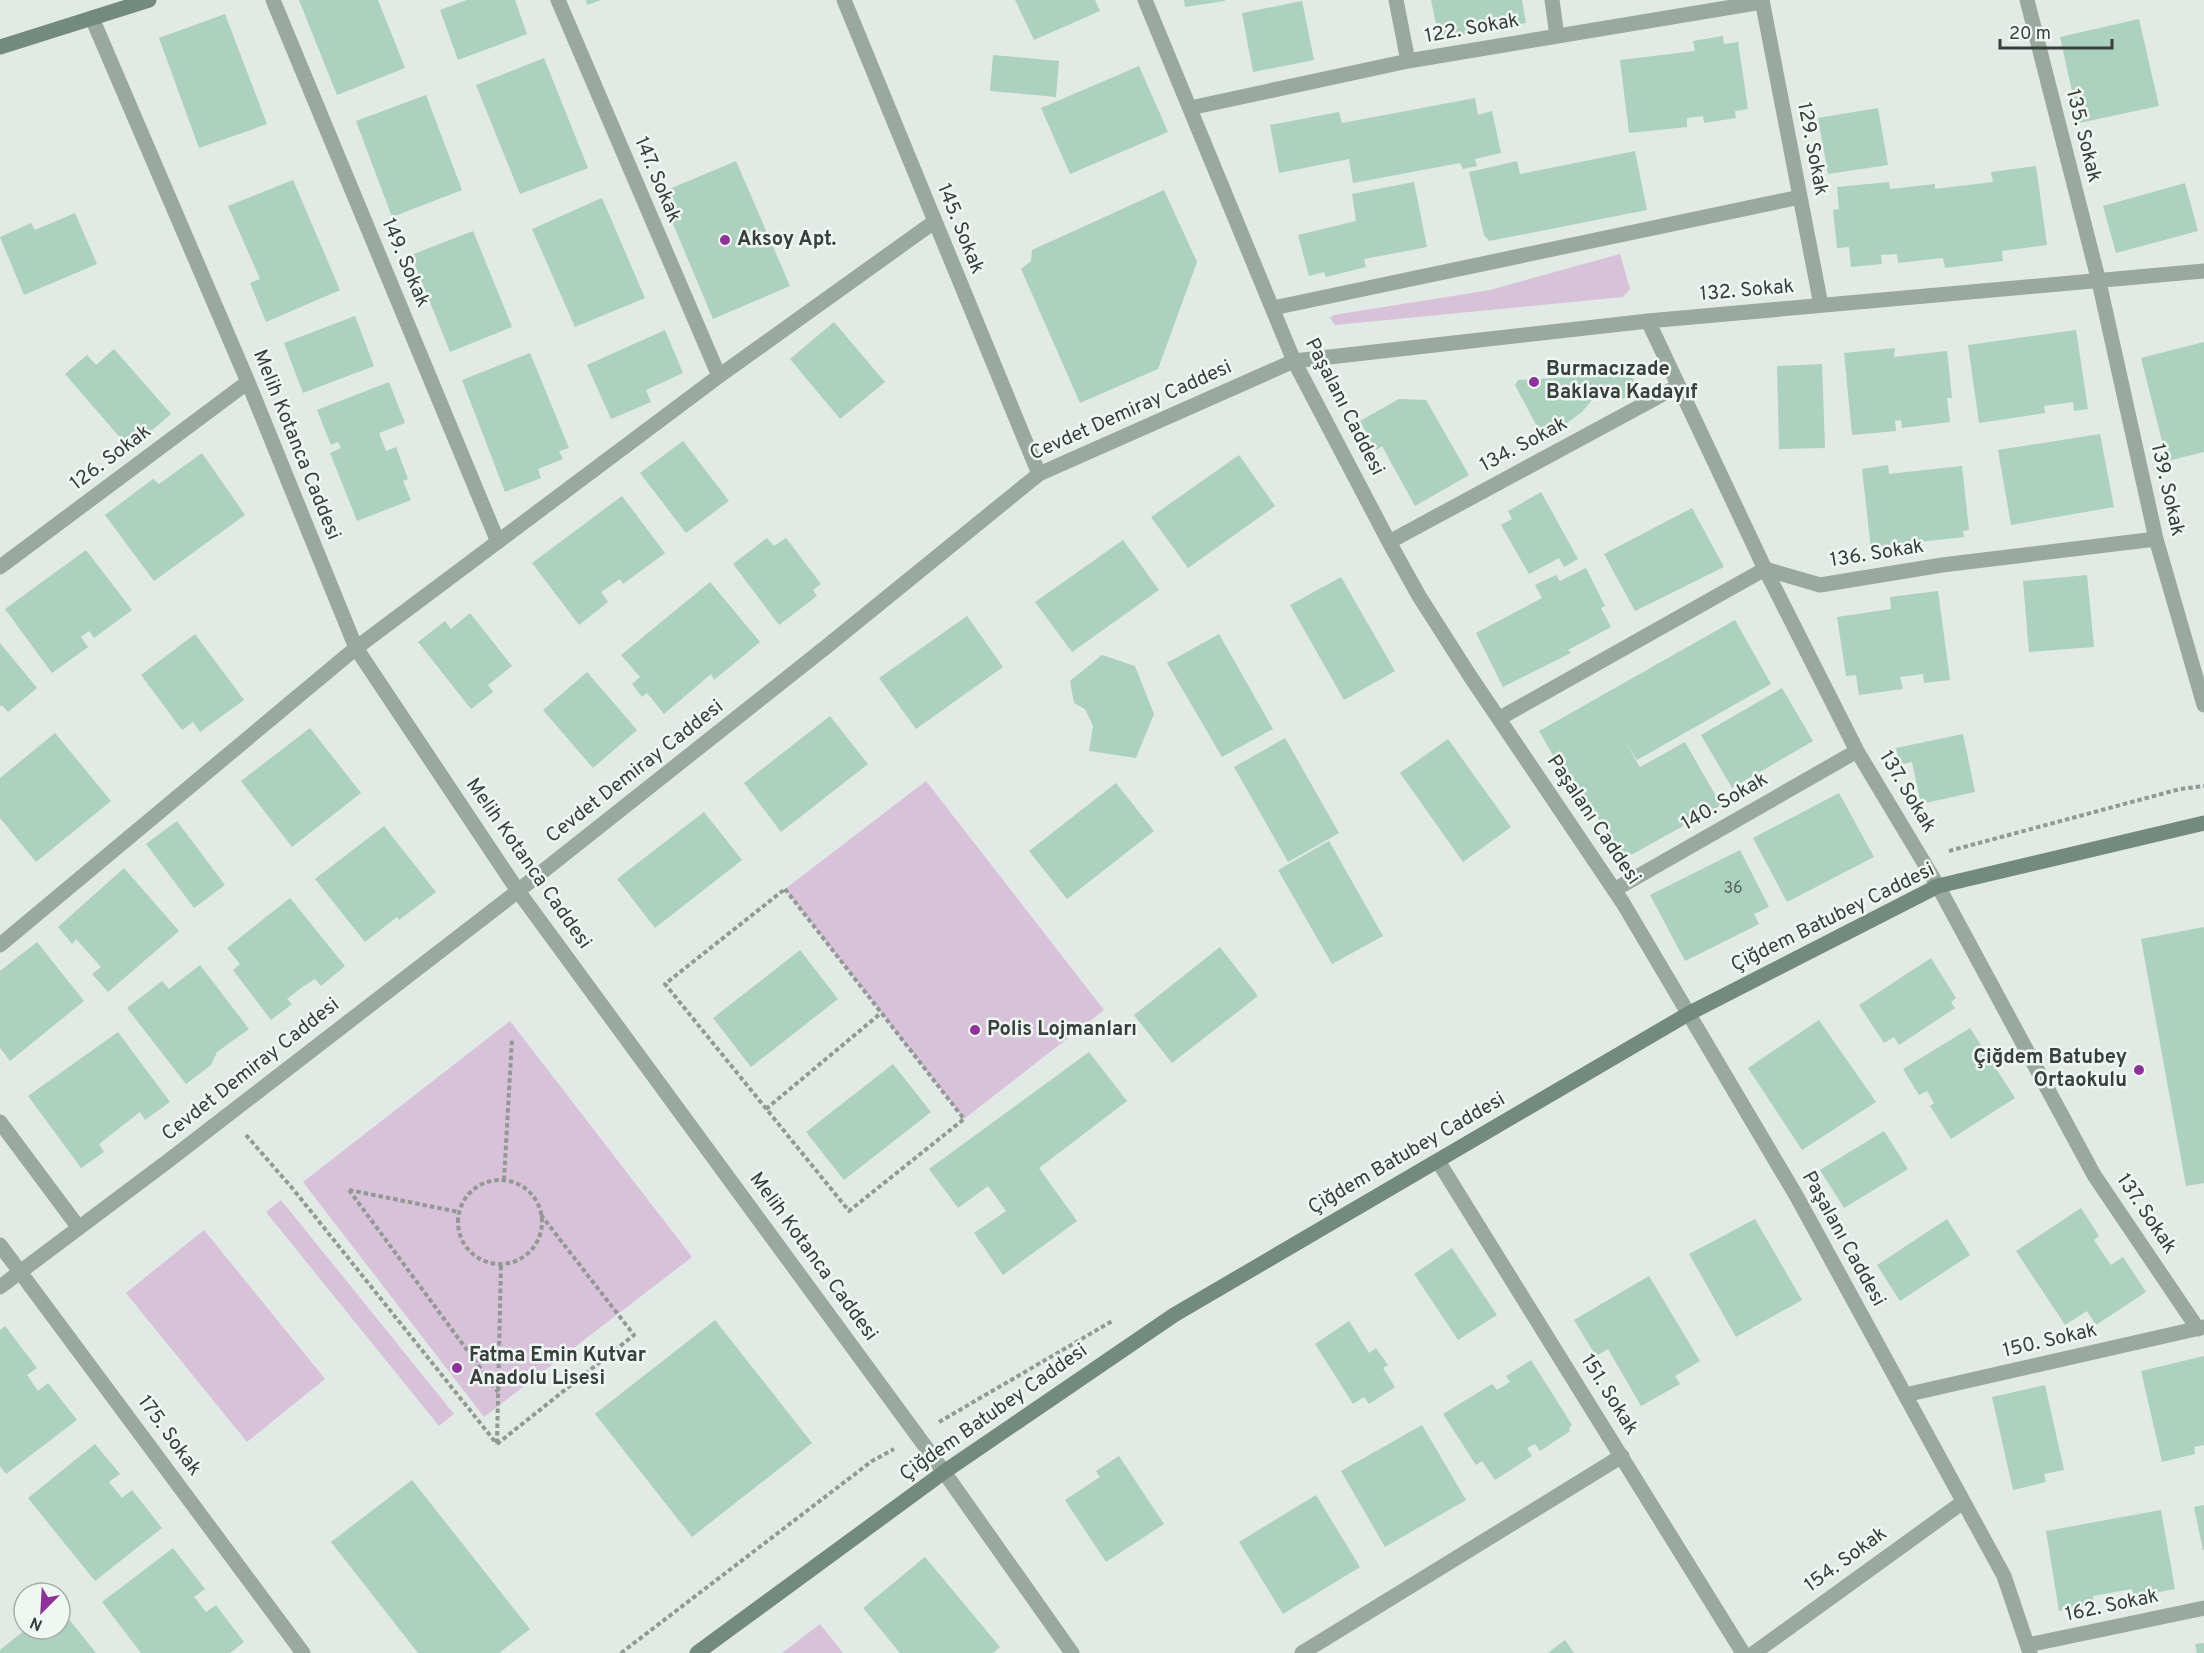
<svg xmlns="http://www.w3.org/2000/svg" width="2204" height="1653" font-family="Overpass,sans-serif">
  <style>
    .green { fill: #d7c2d9 }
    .building { fill: #acd1be }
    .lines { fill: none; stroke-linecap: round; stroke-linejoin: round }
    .path { stroke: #929995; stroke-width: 4; stroke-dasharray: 4.5 3; stroke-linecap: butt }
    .street { stroke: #99a9a0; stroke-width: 15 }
    .secondary { stroke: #738a7e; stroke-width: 15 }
    .poi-dot { fill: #8e319a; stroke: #eff7f2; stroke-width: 2 }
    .labels { text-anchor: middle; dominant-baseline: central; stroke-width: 5; stroke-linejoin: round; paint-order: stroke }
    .number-label { font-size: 16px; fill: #56635c }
    .street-label { font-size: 20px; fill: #3a3e3c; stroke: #eff7f2 }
    .poi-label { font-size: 20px; font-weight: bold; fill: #3a3e3c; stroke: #eff7f2; text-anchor: start }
  </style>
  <rect width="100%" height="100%" fill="#e1eae5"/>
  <path class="green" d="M1620,254L1630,289L1623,297L1335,325L1330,318L1334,315L1490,290Z
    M926,781L1104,1010L964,1119L785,889Z
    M510,1021L692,1257L484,1417L303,1182Z
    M281,1200L454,1414L439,1426L266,1212Z
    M204,1230L325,1379L247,1442L126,1293Z
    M820,1624L843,1653H782Z"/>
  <path class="building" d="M299,0H378L405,68L337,95Z
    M467,0H515L527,34L458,60L440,10Z
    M586,0H601L587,5Z
    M1015,0H1095L1100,11L1034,40Z
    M1184,0H1225V1L1185,7Z
    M1431,0H1522L1526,23L1439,39Z
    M1302,1L1314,60L1253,72L1242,13Z
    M225,14L267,124L199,148L159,38Z
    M2139,19L2159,106L2079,123L2060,37Z
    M1723,36L1724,44L1738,42L1748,109L1735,111L1736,118L1704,123L1703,116L1687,118V127L1629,133L1620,60L1695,51L1693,41Z
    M993,55L1059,61L1056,97L990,91Z
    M544,58L588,168L520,194L476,85Z
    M1139,66L1168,132L1070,174L1041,108Z
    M426,95L462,190L392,217L356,121Z
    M1475,98L1478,115L1492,111L1501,153L1475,159L1477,166L1463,169L1460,163L1353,183L1349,159L1279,173L1270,125L1339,112L1342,123Z
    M1878,108L1888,165L1828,174L1818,118Z
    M1635,151L1647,210L1489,241L1484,235L1469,172L1517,161L1520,174Z
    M736,161L790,286L713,319L660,193Z
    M2036,166L2047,245L2002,251L2003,261L1945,268L1943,258L1898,263L1897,254L1881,255L1882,264L1851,267L1849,247L1837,248L1833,210L1839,209L1837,187L1889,182L1890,189L1935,184V189L1993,182L1991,172Z
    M293,180L340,290L266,322L250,283L260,279L228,206Z
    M1414,182L1427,247L1364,259L1366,267L1326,277L1324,272L1309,276L1298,235L1356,221L1352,194Z
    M2185,183L2198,231L2116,253L2103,206Z
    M1164,190L1197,262L1158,369L1080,403L1021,269L1031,261L1032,250Z
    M602,198L645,298L575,327L532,229Z
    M75,213L97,264L24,295L0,237L31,223L35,230Z
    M473,231L512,327L450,352L411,255Z
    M355,316L374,366L303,393L284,343Z
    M834,322L885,382L840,419L790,359Z
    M665,330L683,373L646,390L651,402L611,419L587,365Z
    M2076,330L2088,409L2074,411L2073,402L2044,406L2045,413L1979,423L1968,345Z
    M2204,342V452L2167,461L2141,358Z
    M1895,348L1894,357L1947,351L1952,398H1947L1950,422L1902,428L1901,420L1895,421L1896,431L1852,435L1844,353Z
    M114,349L171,414L130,449L65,374L87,355L96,365Z
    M530,353L569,448L559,451L563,459L538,469L541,478L505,492L462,380Z
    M1822,364L1825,448L1779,449L1777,366Z
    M1629,370L1638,389L1623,399L1594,398L1582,412L1544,440L1515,385L1518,380L1587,376Z
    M389,382L405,423L379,433L386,451L396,447L408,479L403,481L411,500L357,521L330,453L341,448L338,442L331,445L317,410Z
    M1399,399L1426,400L1469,475L1415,506L1382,446L1376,450L1360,421Z
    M2100,434L2114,507L2011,525L1998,450Z
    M683,441L729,501L686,533L640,473Z
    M202,453L245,515L154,581L105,515L153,479L159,484Z
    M1239,455L1275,506L1188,568L1151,517Z
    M1888,465L1889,474L1962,466L1969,530L1963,531L1964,537L1910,543L1911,553L1872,558L1862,469Z
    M1541,492L1578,559L1564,567L1559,558L1529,574L1501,525L1512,519L1508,511Z
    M622,496L665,553L623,584L620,579L601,592L608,602L579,625L532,563Z
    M1692,508L1724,567L1635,611L1604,554Z
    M767,538L774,546L786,538L821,584L813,590L817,596L779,625L733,564Z
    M1123,540L1159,590L1072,652L1035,602Z
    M86,550L132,610L94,638L89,631L81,637L88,647L52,673L5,609Z
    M1586,568L1605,606L1601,608L1611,627L1568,650L1571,653L1503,687L1476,633L1542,598L1535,585L1556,575L1560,581Z
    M2087,575L2094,647L2029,652L2023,581Z
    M1341,577L1395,671L1344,700L1290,605Z
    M710,582L760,642L714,680L711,674L664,714L647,693L642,697L632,684L640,677L621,655Z
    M1938,591L1950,680L1924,683L1923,674L1900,677L1903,689L1859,695L1856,675L1846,676L1837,617L1891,609L1890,597Z
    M470,613L512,666L488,685L493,692L471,709L418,642L445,621L451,629Z
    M967,616L1003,667L916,729L879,678Z
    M1735,620L1771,684L1637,760L1625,742L1640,767L1685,742L1721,805L1622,860L1597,816L1590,820L1539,731Z
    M195,634L244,700L200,732L193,722L182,730L141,675Z
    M1219,634L1273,729L1222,757L1167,663Z
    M0,643L37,688L8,712L2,705L0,707Z
    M1102,655L1135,666L1154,714L1136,758L1089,751L1093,726L1085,709L1074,703L1070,681Z
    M587,672L637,730L593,768L543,710Z
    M1782,688L1813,741L1732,788L1701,735Z
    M830,716L868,764L781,832L744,783Z
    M310,728L361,793L292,847L241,781Z
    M55,733L111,801L36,862L0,818V778Z
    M1963,734L1975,792L1921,804L1912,762L1900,765L1896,748Z
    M1285,738L1339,833L1288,862L1234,767Z
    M1448,739L1511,827L1463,862L1400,773Z
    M1116,783L1154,831L1067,899L1029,851Z
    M1839,793L1874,857L1787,902L1753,838Z
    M704,812L742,860L655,928L617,879Z
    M177,821L225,885L194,908L146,844Z
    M384,826L436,892L399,920L397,917L365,942L315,879Z
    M1329,841L1383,936L1332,964L1278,870Z
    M1740,850L1769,907L1754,914L1759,924L1685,961L1650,895Z
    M124,868L179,931L108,992L92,974L101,967L76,939L72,944L58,927Z
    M290,898L345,966L321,986L315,979L301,988L287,999L292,1004L271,1020L233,970L240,964L227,948Z
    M2204,927V1183L2186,1186L2141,939Z
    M37,942L84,1001L10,1061L0,1048V971Z
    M1220,947L1258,996L1172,1063L1134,1015Z
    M800,950L838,999L751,1067L713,1018Z
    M1931,958L1956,998L1951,1002L1955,1008L1899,1045L1894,1037L1884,1043L1859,1005Z
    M200,965L249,1029L217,1052L211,1065L186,1084L127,1008L162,981L169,989Z
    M1819,1020L1876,1102L1802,1150L1748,1068Z
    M1970,1028L2015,1098L1951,1139L1930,1106L1934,1103L1927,1091L1919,1095L1903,1069Z
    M118,1032L170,1102L145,1120L140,1112L99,1144L104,1152L81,1168L28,1096Z
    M1089,1052L1127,1101L1039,1168L1077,1221L1003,1275L974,1233L1006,1211L988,1186L958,1208L929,1169Z
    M893,1064L931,1112L844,1180L806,1132Z
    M1884,1131L1908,1169L1844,1208L1820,1170Z
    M2081,1208L2099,1236L2094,1240L2111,1265L2123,1257L2146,1292L2096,1325L2087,1311L2065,1325L2016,1251Z
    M1755,1219L1802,1300L1736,1337L1689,1254Z
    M1947,1219L1970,1255L1900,1301L1877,1265Z
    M1452,1248L1497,1315L1458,1340L1414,1274Z
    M1649,1276L1700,1361L1675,1376L1680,1384L1641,1406L1608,1349L1596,1356L1574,1320Z
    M715,1320L812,1443L692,1537L595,1414Z
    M1349,1321L1369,1353L1376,1348L1388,1365L1383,1368L1395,1387L1369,1404L1364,1397L1353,1404L1315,1344Z
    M5,1326L37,1368L27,1375L38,1391L48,1383L77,1420L6,1474L0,1466V1330Z
    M2204,1356V1445L2194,1447L2195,1454L2162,1462L2141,1371Z
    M1531,1360L1572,1425L1569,1428L1570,1431L1540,1451L1535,1444L1527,1448L1532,1456L1495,1480L1482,1461L1476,1465L1443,1414L1492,1384L1497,1390L1510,1382L1506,1376Z
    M2045,1385L2064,1470L2044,1474L2046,1482L2013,1490L1992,1397Z
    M1422,1425L1466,1500L1385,1547L1341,1471Z
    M95,1444L120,1474L109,1482L122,1498L132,1490L162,1528L95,1581L28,1498Z
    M1119,1456L1164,1524L1106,1562L1065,1500L1100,1477L1096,1471Z
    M412,1480L530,1629L499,1653H418L331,1542Z
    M1316,1495L1360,1567L1283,1614L1239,1542Z
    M2204,1505V1550H2203L2194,1507Z
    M2161,1510L2175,1589L2134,1597L2132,1589L2093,1596L2094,1606L2059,1611L2046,1531Z
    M173,1548L205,1589L194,1597L206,1612L216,1605L244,1642L230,1653H141L102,1602Z
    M925,1557L1000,1647L993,1653H900L863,1608Z
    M60,1608L96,1653H0V1650L26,1629H60Z
    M1565,1640L1574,1653H1548Z
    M2204,1643V1653H2197L2195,1644Z"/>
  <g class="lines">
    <path class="path" d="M1949,851L2180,789L2204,786
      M785,889L964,1119L849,1211L665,984Z
      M766,1109L881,1013
      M246,1135L293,1189L497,1444
      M458 1222a42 42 0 1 1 84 0a42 42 0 1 1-84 0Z
      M504,1180L512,1038
      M349,1190L498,1392
      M349,1190L459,1212
      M939,1422L1114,1320
      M497,1443L501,1264
      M497,1444L634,1335L541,1215
      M621,1653L872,1461L894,1449"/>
    <path class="street" d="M273,0L498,542
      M558,0L719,376
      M844,0L1039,474
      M1145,0L1294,361L1389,542L1419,596L1470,676L1623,903L1797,1197L2004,1576L2030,1653
      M1396,0L1408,61
      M1552,0L1557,36
      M1762,0L1821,305
      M2027,0L2099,282L2156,539L2204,705
      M92,18L248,382L356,648L518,891L944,1472L1072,1653
      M1190,108L1408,61L1762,2
      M1273,308L1800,197
      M1648,321L1765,569L1857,751L1938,886L2094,1175L2198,1329
      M1389,542L1678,386
      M0,567L248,382
      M1500,718L1765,569L1820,585L1942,565L2156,539
      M1614,890L1857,751
      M0,945L356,648L719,376L934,222
      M0,1122L79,1228
      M1438,1161L1743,1653
      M0,1245L303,1653
      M0,1287L168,1161L518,891L826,647L1039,474L1294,361L1648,321L2204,271
      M1905,1395L2204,1327
      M2028,1645L2204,1608
      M1302,1653L1622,1456
      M1754,1653L1963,1502"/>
    <path class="secondary" d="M0,47L149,0
      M697,1653L944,1472L1174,1315L1688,1014L1938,886L2204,823"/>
  </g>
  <g class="poi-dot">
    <circle cx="725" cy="240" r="6"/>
    <circle cx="1534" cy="382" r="6"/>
    <circle cx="975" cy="1030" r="6"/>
    <circle cx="2139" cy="1070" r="6"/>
    <circle cx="457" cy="1368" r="6"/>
  </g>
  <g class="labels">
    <g class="number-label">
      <text x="1733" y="889">36</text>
    </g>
    <g class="street-label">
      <text transform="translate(1472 29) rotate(-10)">122. Sokak</text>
      <text transform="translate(2083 136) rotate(76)">135. Sokak</text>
      <text transform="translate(1812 149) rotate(79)">129. Sokak</text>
      <text transform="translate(657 180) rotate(67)">147. Sokak</text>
      <text transform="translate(960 229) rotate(68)">145. Sokak</text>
      <text transform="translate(405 263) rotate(67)">149. Sokak</text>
      <text transform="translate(1747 291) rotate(-5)">132. Sokak</text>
      <text transform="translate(1344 407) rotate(63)">Paşalanı Caddesi</text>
      <text transform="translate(1131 411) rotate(-24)">Cevdet Demiray Caddesi</text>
      <text transform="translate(296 445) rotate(68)">Melih Kotanca Caddesi</text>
      <text transform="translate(1524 445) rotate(-28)">134. Sokak</text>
      <text transform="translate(111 458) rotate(-37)">126. Sokak</text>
      <text transform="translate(2167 490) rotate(77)">139. Sokak</text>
      <text transform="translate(1877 554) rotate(-9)">136. Sokak</text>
      <text transform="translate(635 772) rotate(-38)">Cevdet Demiray Caddesi</text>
      <text transform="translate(1907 792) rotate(59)">137. Sokak</text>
      <text transform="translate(1725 802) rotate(-30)">140. Sokak</text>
      <text transform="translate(1593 820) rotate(56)">Paşalanı Caddesi</text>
      <text transform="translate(528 864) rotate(55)">Melih Kotanca Caddesi</text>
      <text transform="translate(1833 918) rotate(-26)">Çiğdem Batubey Caddesi</text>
      <text transform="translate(251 1070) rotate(-38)">Cevdet Demiray Caddesi</text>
      <text transform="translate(1407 1154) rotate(-30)">Çiğdem Batubey Caddesi</text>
      <text transform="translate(2146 1214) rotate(56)">137. Sokak</text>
      <text transform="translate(1843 1239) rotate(61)">Paşalanı Caddesi</text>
      <text transform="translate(813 1257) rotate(54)">Melih Kotanca Caddesi</text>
      <text transform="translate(2050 1341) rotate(-13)">150. Sokak</text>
      <text transform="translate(1609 1395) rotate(58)">151. Sokak</text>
      <text transform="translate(994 1413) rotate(-35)">Çiğdem Batubey Caddesi</text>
      <text transform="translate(169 1436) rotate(54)">175. Sokak</text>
      <text transform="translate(1846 1560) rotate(-36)">154. Sokak</text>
      <text transform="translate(2112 1606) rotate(-12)">162. Sokak</text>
    </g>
    <g class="poi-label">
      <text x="737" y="240">Aksoy Apt.</text>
      <text x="1546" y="370">Burmacızade<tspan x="1546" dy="23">Baklava Kadayıf</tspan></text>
      <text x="987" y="1030">Polis Lojmanları</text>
      <text x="2127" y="1058" text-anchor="end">Çiğdem Batubey<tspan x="2127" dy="23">Ortaokulu</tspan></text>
      <text x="469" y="1356">Fatma Emin Kutvar<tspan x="469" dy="23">Anadolu Lisesi</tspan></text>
    </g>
  </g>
  <g transform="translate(42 1611) rotate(204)"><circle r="28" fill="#eff7f2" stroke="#a7ada9" stroke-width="1.5"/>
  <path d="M0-4.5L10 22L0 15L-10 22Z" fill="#8e319a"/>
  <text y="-9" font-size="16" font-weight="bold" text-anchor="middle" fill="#3a3e3c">N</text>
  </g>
  <path d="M2000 39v9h112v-9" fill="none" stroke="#3a3e3c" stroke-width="3"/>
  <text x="2009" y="39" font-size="18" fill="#3a3e3c" stroke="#eff7f2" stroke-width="4.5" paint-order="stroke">20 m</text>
</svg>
